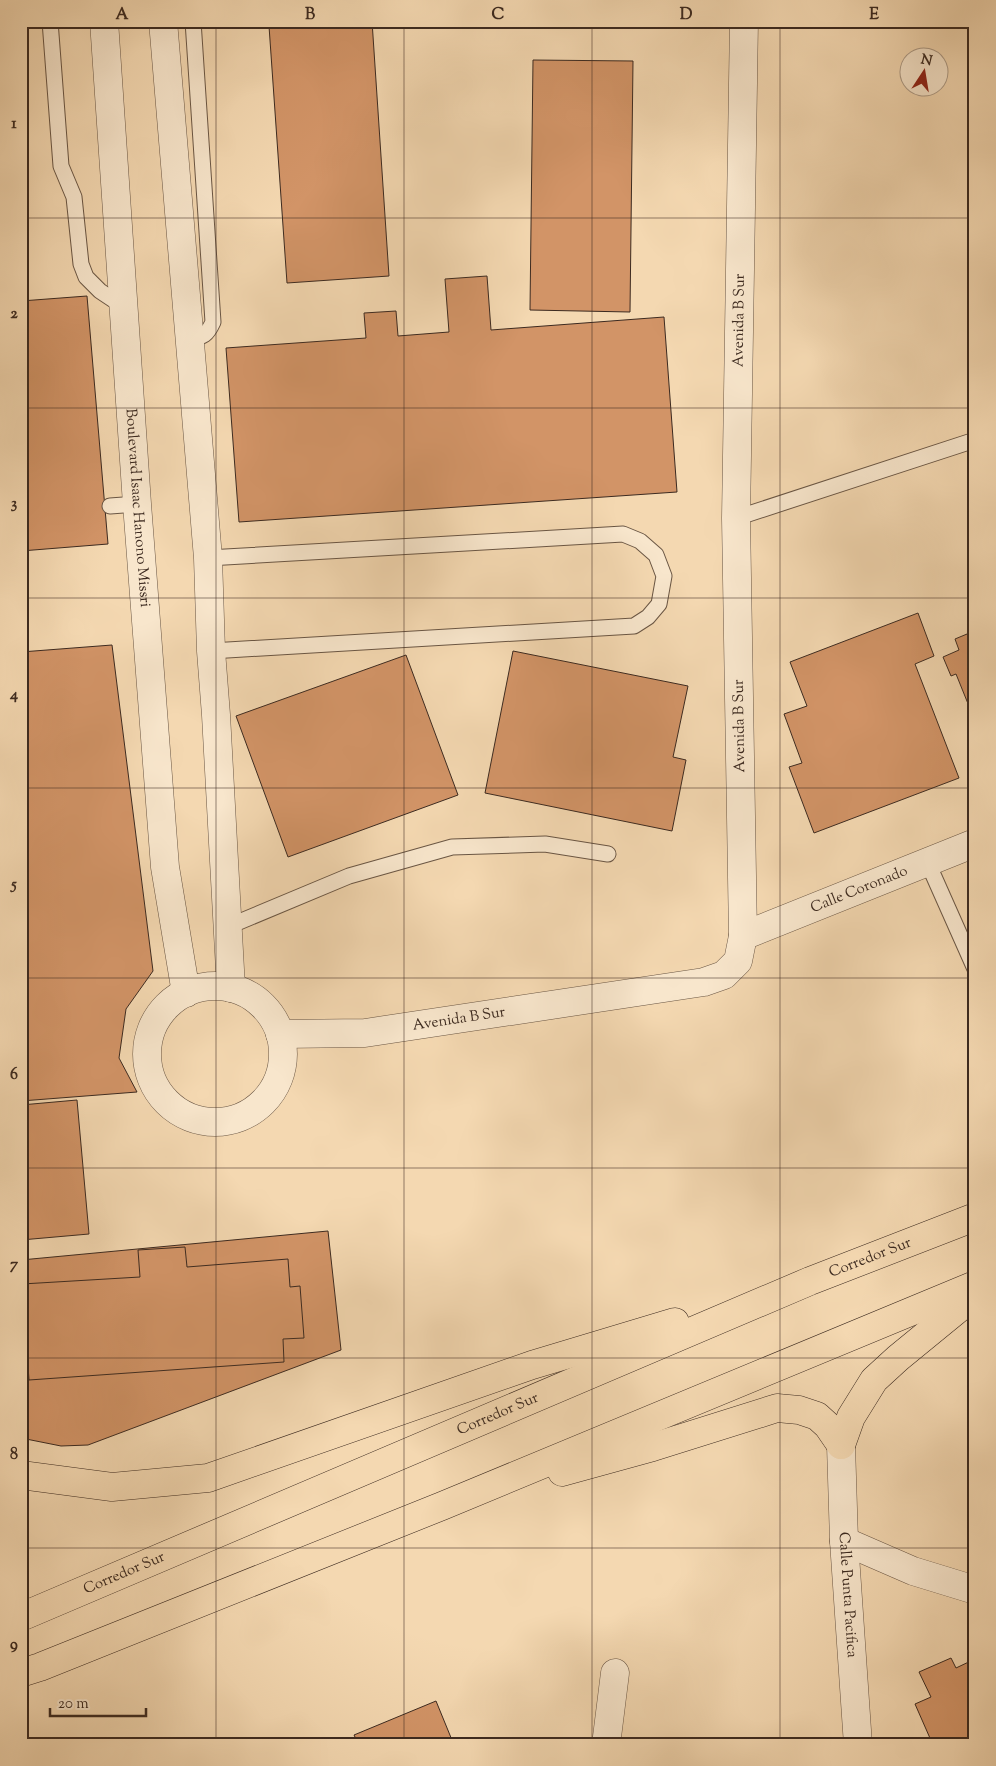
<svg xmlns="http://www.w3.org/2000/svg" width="996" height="1766" font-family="'Sorts Mill Goudy',serif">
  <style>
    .building { fill: #d29467; stroke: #3c2a20 }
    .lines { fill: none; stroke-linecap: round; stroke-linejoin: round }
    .service-casing { stroke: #6a5644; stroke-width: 17 }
    .minor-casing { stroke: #6a5644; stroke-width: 29 }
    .motorway-casing { stroke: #3c2a20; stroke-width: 29 }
    .service { stroke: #f8e6cc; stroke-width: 15 }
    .minor { stroke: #f8e6cc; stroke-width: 28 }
    .motorway { stroke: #f4d8b1; stroke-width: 28 }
    .grid { fill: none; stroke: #3c2a20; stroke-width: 1; stroke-opacity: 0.55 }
    .labels { text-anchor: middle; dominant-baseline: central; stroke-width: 4.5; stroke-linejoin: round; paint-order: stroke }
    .street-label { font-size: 15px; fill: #3c2a20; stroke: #f8e6cc }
    .neatline { fill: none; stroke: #3c2a20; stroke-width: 2 }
    .grid-label { font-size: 16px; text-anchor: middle; font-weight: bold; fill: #3c2a20 }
  </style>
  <rect width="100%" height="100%" fill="#f4d8b1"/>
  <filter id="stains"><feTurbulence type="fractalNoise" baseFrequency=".004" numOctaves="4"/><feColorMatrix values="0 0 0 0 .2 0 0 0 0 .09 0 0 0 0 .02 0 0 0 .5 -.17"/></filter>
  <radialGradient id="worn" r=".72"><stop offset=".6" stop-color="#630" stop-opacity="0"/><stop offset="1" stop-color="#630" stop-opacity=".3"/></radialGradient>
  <path class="building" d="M333,21H372L389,276L287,283L269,26Z
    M533,60L633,61L630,312L530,310Z
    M487,276L491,330L664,317L677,492L239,522L226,348L366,338L364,313L396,311L398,336L449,332L445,279Z
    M87,296L108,544L21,551V301Z
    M918,613L934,656L915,664L959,778L814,833L789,767L802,763L784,714L807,706L790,662Z
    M967,634L969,637L975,635V721L956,674L951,676L943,657L959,650L955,639Z
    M112,645L153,971L126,1009L119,1058L137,1092L21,1101V652Z
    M513,651L688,686L673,757L686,760L672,831L485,793Z
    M406,655L458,795L288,857L236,716Z
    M77,1100L89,1234L21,1240V1105Z
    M328,1231L341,1350L88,1445L61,1446L21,1438V1260Z
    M185,1247L187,1267L288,1259L290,1287L300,1286L304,1338L283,1339L284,1362L29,1380L22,1284L140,1277L138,1250Z
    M951,1658L956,1668L975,1659V1737L958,1745H933L915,1704L931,1697L919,1672Z
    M436,1701L454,1745H359L354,1735Z"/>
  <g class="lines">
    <g class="service-casing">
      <path id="service" d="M50,21L61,166L74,197L81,264L86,277L100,291L124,307
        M189,339C204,337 207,335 213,322L193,21
        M110,506L137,504
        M736,518L975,440
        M208,558L623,534L640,541L656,555L664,576L659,604L648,617L634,626L211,651
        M927,861L975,969
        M227,927L349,876L452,847L545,844L608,854"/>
    </g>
    <g class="minor-casing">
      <g id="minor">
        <path id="s1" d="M104,21L137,504L165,867L186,993"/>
        <path d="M163,21L208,558L211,651L216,715L231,988"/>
        <path id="s2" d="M743,936L975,843"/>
        <circle cx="215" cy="1054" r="68"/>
        <path id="s3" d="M280,1034L365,1033L704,982L724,975L738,961L743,936L736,518L744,21"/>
        <path id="s4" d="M841,1445L844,1541L858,1745"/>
        <path d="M844,1541L913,1571L975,1590"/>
        <path d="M606,1745L615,1673"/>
      </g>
    </g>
    <g class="motorway-casing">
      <g id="motorway">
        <path d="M841,1445L851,1417L874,1380L898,1358L975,1295"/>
        <path d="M562,1472L653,1447L777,1408L799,1410L817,1416L828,1426L841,1445"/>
        <path d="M21,1475L112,1487L208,1478L532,1365L675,1322"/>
        <path id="s5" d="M21,1617L810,1281L975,1217"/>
        <path d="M21,1673L40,1667L442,1506L975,1285"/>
      </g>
    </g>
    <use href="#service" class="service"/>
    <use href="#minor" class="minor"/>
    <use href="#motorway" class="motorway"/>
  </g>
  <path class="grid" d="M216,21V1745M404,21V1745M592,21V1745M780,21V1745M21,218H975M21,408H975M21,598H975M21,788H975M21,978H975M21,1168H975M21,1358H975M21,1548H975"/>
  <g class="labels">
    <g class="street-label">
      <text stroke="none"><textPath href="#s3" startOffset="1110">Avenida B Sur</textPath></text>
      <text stroke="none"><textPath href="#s1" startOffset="488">Boulevard Isaac Hanono Missri</textPath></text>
      <text transform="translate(740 726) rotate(-91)">Avenida B Sur</text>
      <text stroke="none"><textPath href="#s2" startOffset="125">Calle Coronado</textPath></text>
      <text stroke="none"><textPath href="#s3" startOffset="180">Avenida B Sur</textPath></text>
      <text stroke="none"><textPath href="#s5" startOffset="922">Corredor Sur</textPath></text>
      <text stroke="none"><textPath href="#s5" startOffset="518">Corredor Sur</textPath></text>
      <text stroke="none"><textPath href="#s5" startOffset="112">Corredor Sur</textPath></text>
      <text stroke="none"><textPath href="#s4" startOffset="150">Calle Punta Pacifica</textPath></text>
    </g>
  </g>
  <rect width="996" height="1766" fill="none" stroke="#f4d8b1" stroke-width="55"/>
  <g transform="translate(924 72) rotate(12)"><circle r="24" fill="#f8e6cc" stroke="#ad9b87"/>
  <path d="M0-4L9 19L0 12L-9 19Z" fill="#8f2418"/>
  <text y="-8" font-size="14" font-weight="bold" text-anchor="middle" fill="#3c2a20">N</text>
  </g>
  <path d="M50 1708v8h96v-8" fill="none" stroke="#3c2a20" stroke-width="2.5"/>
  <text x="58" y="1708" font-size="15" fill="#3c2a20" stroke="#f8e6cc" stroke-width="4" paint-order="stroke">20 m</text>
  <rect x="28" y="28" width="940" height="1710" class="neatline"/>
  <g class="grid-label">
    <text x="122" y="19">A</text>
    <text x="310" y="19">B</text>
    <text x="498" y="19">C</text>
    <text x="686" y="19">D</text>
    <text x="874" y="19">E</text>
    <text x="14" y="128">1</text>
    <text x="14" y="318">2</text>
    <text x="14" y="508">3</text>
    <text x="14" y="699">4</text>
    <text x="14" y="889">5</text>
    <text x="14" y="1079">6</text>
    <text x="14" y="1269">7</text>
    <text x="14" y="1459">8</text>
    <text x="14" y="1649">9</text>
  </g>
  <rect width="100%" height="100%" filter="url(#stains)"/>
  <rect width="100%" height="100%" fill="url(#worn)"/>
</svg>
